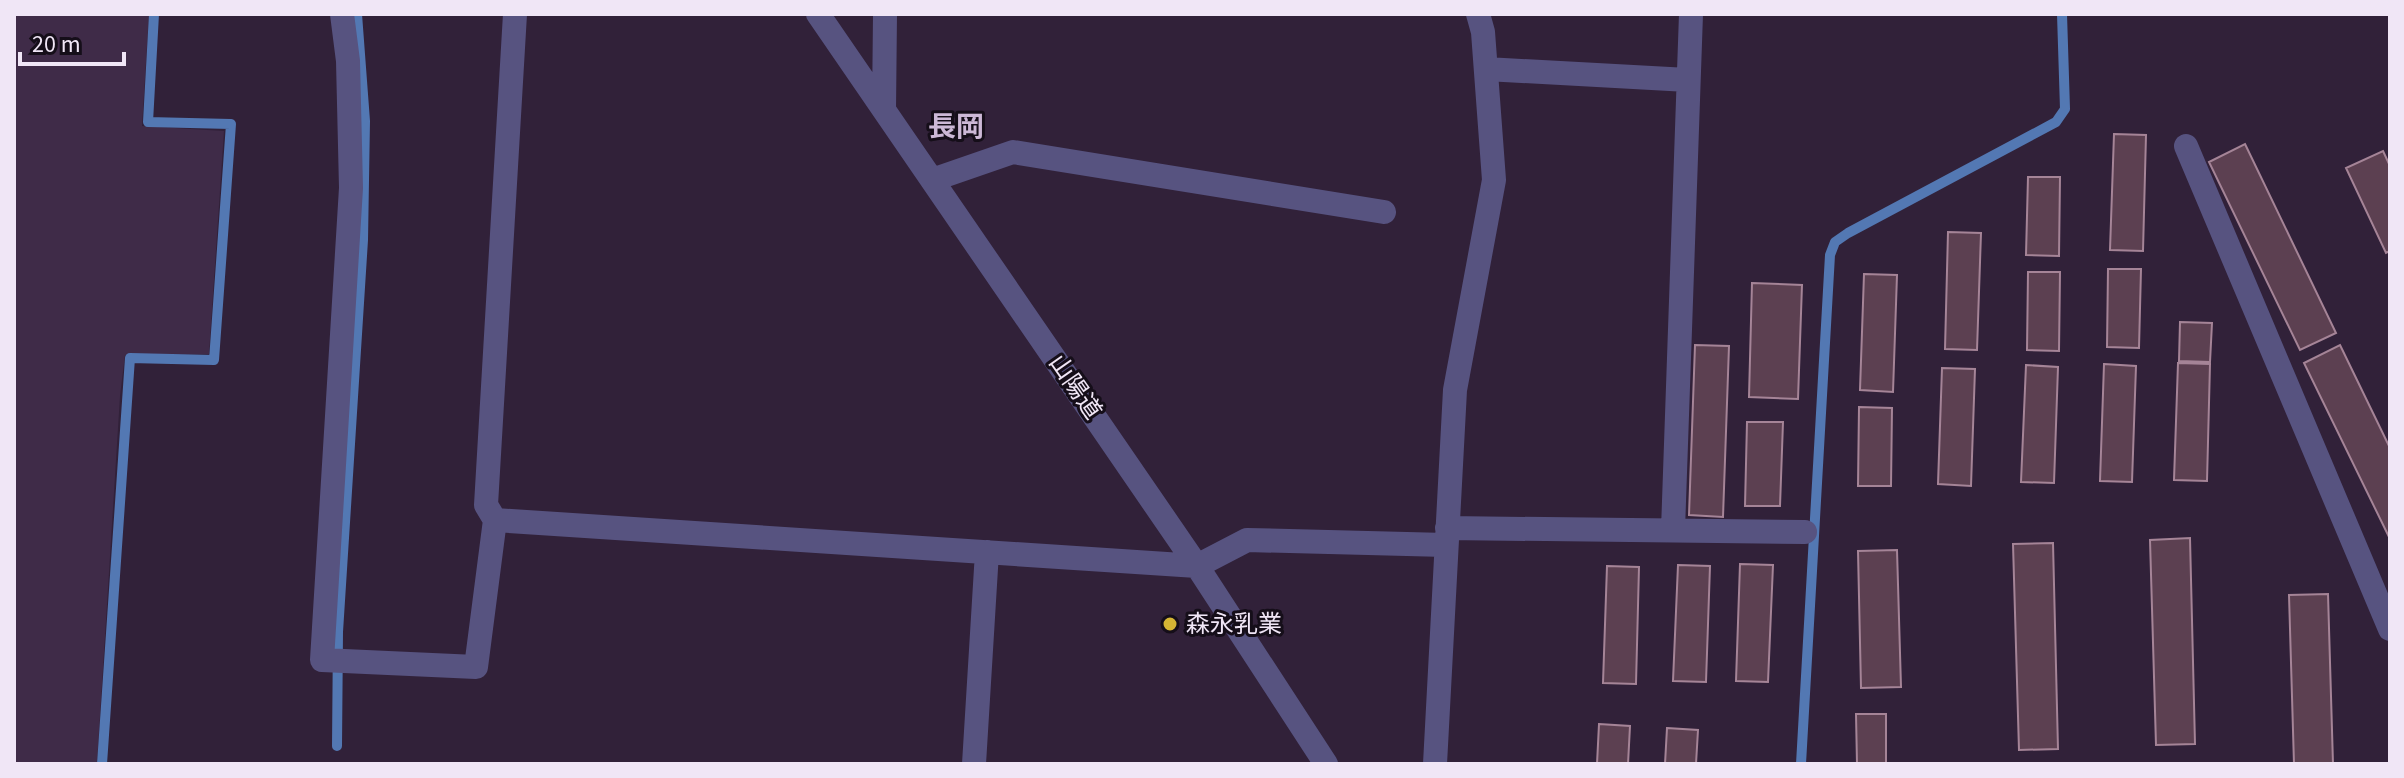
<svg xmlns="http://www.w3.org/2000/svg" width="2404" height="778" font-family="'Source Sans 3','Noto Sans JP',sans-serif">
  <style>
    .built { fill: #3f2b48 }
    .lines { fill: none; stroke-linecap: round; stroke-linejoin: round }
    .stream { stroke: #5378b3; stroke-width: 10 }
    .building { fill: #5c4051; stroke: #a58497; stroke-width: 2 }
    .minor { stroke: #575380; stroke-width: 24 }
    .poi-dot { fill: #d5b534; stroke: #150e19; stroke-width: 3 }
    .labels { text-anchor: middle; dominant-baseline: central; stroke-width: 6; stroke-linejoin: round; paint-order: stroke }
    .street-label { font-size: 24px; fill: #f0e6f6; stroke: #150e19 }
    .poi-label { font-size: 24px; fill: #f0e6f6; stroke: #150e19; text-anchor: start }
    .quarter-label { font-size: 28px; font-weight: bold; fill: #ccb8d6; stroke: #150e19 }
  </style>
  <rect width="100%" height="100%" fill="#312139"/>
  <path class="built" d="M14,14H149L142,126L224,131L209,354L125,355L120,396L97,764H14Z"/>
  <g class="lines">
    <path class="stream" d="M337,746L338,632L363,240L365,121L357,14
      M102,764L130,358L214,360L231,124L148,122L154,14
      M1801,764L1830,255L1835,242L1848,233L2056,122L2065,109L2062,14"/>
  </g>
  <path class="building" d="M2114,134L2146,135L2143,251L2110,250Z
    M2245,144L2336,333L2300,350L2209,162Z
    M2383,151L2390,166V251L2386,253L2346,168Z
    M2028,177H2060L2059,256L2026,255Z
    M1948,232L1981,233L1977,350L1945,349Z
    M2108,269H2141L2139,348L2107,347Z
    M2028,272H2060L2059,351L2027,350Z
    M1864,274L1897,275L1893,392L1860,390Z
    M1752,283L1802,285L1798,399L1749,397Z
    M2180,322L2212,323L2210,362L2179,361Z
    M1695,345L1729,346L1723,517L1689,515Z
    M2340,345L2390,448V539L2304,363Z
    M2178,363L2210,364L2207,481L2174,480Z
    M2104,364L2136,366L2132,482L2100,481Z
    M2026,365L2058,367L2054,483L2021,482Z
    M1942,368L1975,369L1971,486L1938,484Z
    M1859,407L1892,408L1891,486H1858Z
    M1747,422H1783L1780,506H1745Z
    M2190,538L2195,744L2156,745L2150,540Z
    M2053,543L2058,749L2019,750L2013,544Z
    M1897,550L1901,687L1861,688L1858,551Z
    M1740,564L1773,565L1768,682L1736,681Z
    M1678,565L1710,566L1706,682L1673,681Z
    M1607,566L1639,567L1636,684L1603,683Z
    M2328,594L2333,764H2294L2289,595Z
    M1856,714H1886V764H1857Z
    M1599,724L1630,726L1628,764H1597Z
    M1667,728L1698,730L1696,764H1665Z"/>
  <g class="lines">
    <path class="minor" d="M342,14L348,61L351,188L322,660L476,667L495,520L1197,566L1247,540L1446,545
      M818,14L1197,566L1326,764
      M1486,69L1688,80
      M884,110L885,14
      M2186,146L2390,629
      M932,180L1013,152L1384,212
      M495,520L486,505L515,14
      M1447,528L1805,532
      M1673,530L1691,14
      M974,764L987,552
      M1435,764L1455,390L1494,180L1483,32L1478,14"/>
  </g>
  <circle class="poi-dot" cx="1170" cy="624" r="8"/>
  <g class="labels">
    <g class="street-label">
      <text transform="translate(1075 387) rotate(55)">山陽道</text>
    </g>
    <g class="poi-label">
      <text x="1186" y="624">森永乳業</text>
    </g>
    <g class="quarter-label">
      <text x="956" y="127">長岡</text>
    </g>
  </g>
  <rect width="2404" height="778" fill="none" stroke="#f0e6f6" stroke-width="32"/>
  <path d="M20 52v12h104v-12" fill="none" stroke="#f0e6f6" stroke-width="4"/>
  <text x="32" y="52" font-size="24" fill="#f0e6f6" stroke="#150e19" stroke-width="6" paint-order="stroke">20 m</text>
</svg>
